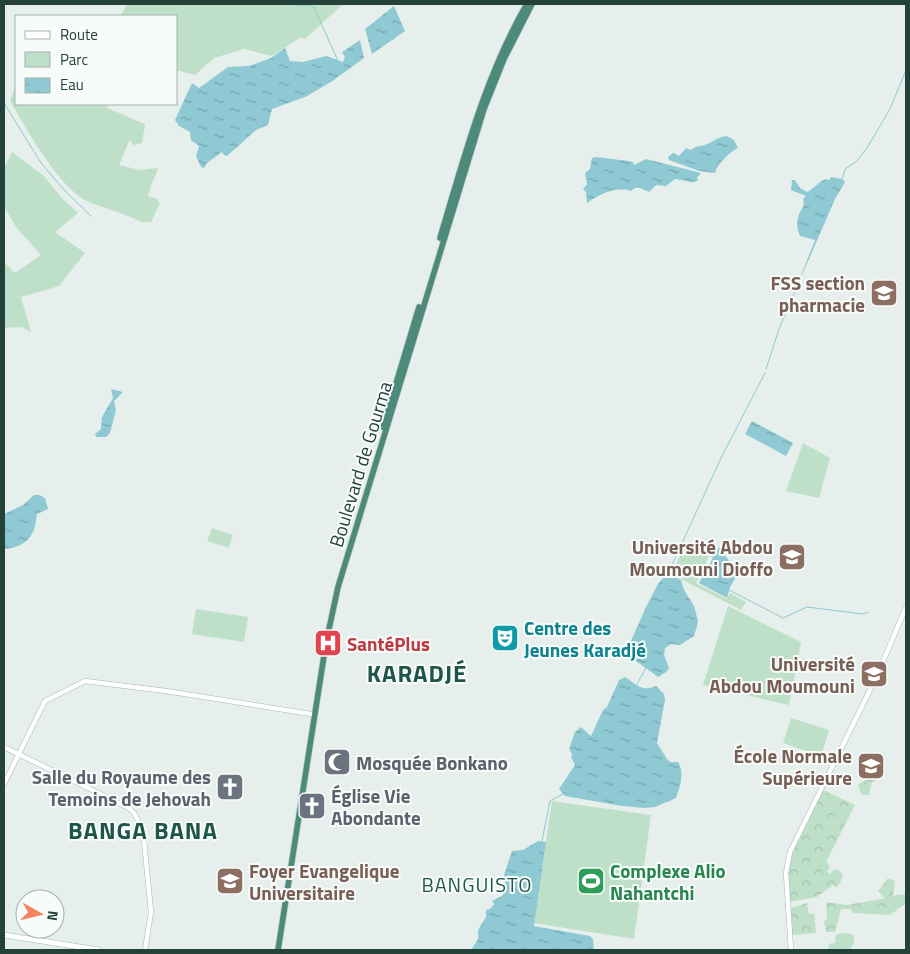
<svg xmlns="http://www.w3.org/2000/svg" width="910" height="954" font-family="'Titillium Web',sans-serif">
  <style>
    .green { fill: #bfe0c8 }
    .forest { fill: url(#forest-crowns) }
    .water { fill: url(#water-ripples) }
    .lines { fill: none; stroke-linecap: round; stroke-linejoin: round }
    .stream { stroke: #8ec9d4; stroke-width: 1 }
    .tertiary-casing { stroke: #a8b8b2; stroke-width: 5.5 }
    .secondary-casing { stroke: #a4bbb3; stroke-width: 6 }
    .trunk-casing { stroke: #c2cac8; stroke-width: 7 }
    .tertiary { stroke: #fff; stroke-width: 4.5 }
    .secondary { stroke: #fff; stroke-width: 5 }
    .trunk { stroke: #4c8a7c; stroke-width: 5.5 }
    .labels { text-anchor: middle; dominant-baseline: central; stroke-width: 4; stroke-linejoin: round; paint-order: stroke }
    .education-label { font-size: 19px; font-weight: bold; fill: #785e54; stroke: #f7fbf9; text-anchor: end }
    .street-label { font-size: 19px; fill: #24423a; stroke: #f7fbf9 }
    .culture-label { font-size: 19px; font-weight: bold; fill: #0d838f; stroke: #f7fbf9; text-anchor: start }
    .health-label { font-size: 19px; font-weight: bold; fill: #be3a42; stroke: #f7fbf9; text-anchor: start }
    .worship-label { font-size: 19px; font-weight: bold; fill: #5b616d; stroke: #f7fbf9; text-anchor: start }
    .leisure-label { font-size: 19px; font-weight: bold; fill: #27864d; stroke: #f7fbf9; text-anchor: start }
    .neighbourhood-label { font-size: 20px; letter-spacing: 1px; fill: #1f5548; stroke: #f7fbf9 }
    .district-label { font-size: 24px; font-weight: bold; letter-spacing: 1px; fill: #1f5548; stroke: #f7fbf9 }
  </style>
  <defs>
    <pattern id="forest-crowns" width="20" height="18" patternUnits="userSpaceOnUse" patternTransform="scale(1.25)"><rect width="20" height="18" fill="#bfe0c8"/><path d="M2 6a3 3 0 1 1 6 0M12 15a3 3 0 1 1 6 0" fill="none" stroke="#a4c1ad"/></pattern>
    <pattern id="water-ripples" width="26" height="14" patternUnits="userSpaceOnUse" patternTransform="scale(1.25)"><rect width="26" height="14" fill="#8ec9d4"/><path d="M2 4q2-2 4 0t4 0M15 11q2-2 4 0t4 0" fill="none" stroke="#74a5ad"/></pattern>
  </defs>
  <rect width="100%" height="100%" fill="#e6efeb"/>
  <path class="green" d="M128,4H343L305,39L301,37L272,56L244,49L214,58L195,75L176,70V16H120Z
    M16,84V104H108L107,108L145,124L142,143L133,145L130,139L119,165L140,170L158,168C155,179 150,185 148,196L157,199L160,203L151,222H142C125,214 108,209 91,203C61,192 26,128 10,101Z
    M12,152L44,176L61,197L78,213L55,232L85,253L59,286L21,297L31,332L21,327L4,328V262L15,273L41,255L16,227L4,206V168Z
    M803,443L830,458L819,498L786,491Z
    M212,528L233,535L229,548L207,541Z
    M686,544L709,556L696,583L727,599L730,593L746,602L741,610L671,574Z
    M728,606L801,642L789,705L703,685Z
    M196,609L248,617L244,642L192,634Z
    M791,718L829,730L821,756L783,743Z
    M552,801L651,815L634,939L534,923Z
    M847,933L854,935V942L850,950H829L828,947L830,943L833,944L836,941L835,938L837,934Z"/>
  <path class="forest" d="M883,762V765L874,782H872L869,795H862L858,785L866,780H870L863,774L873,770L872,765Z
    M823,790L855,805L826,862L830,866L827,872L830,874L833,870L837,869L842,874L843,877L837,888L833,885L817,897L790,902L788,873L791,855Z
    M888,878L895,881L893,896L906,894V903L890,915L853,913L851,909H841L835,932H826L824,922L827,918L826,902L847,905L885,898L878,891Z
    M807,903L809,914L814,913L816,933L792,935L791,908Z"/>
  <path class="water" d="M394,6L405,31L372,54L365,29Z
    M360,40L364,58L331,82L305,97L272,109L268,125L256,130L227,156L224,155L222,152L207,163L204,168L201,167L196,156L199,146L191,140L190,132L179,126L175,120L192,83L199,88L228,67L249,66L271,58L285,48L290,61L303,62L326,56L343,62L345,57L342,52Z
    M727,136L734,140L738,148C730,152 717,164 715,173L699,171L669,160L668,157L673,153L679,156L686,148L691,150C696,145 701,147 707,144C716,141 714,138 727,136Z
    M596,157L628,161L633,162L634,165L646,159L701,173L697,178L698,181L692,182L675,179L666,186L656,185L649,192C642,189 638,184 631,191C616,186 599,194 587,203L586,192L583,189L587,184L585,173L590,169L592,158Z
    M831,177L842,179L845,182L835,199L796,289L815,240L800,236C795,224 797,216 804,205L803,199L806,196L791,190L792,180H795L800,188L807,192C815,188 818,182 826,179L829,180Z
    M111,389L123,392L114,401L116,410L110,433L106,437H96L95,434L101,429L102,417L113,398Z
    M752,421L793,443L786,456L745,434Z
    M34,495H39L45,498L48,509L37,514C36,518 36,522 35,526C31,542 18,548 4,549V514L23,505Z
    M719,547L732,565L736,577L730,587L727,598L699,583Z
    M667,573L681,580L684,590L694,606L698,621L697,626L694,636L680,645L671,644L665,648L664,655L669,668L666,672L658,677L636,661L630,643L647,605L658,584Z
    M625,677C638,685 641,692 656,686L664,694L665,700L657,743L667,759L670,762H678C685,773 680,786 676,798L655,807L645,808L622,806L565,796L559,789L575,765L571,757L572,754L569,749L575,732L581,727L591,736L603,710L607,707L619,680Z
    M538,841L546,842L534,926L590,936L593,939L594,950H471L478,939V930L486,917V910L490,909L494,904L492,901L502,896L506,888L504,875L512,851L523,850Z"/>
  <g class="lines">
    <path class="stream" d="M294,4C300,7 307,3 314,7L338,61
      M4,103L41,163L65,191L91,216
      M842,180L845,169L857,161L867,148L890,109L906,70
      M766,369L779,329L797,287
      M682,542L710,554L713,558
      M671,575V567L722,456L765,373
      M729,590L783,618L807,607L863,614L868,612
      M637,684L646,668
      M542,841L550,801L563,794"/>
    <g class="tertiary-casing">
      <path id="tertiary" d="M4,747L129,808L134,813L143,830L151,912L145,950
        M4,784L45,701L85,681L166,691L311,714
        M791,950L786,873L790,852L876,678L906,607"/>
    </g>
    <g class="secondary-casing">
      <path id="secondary" d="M4,935L99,950"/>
    </g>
    <g class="trunk-casing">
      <path id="trunk" d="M440,238C464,158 485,76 527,4
        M383,427L419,307
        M278,950L326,643L338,587L484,109L504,59L532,4"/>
    </g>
    <use href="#tertiary" class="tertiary"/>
    <use href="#secondary" class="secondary"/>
    <use href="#trunk" class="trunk"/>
  </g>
  <defs>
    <g id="university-square" transform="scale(1.4375)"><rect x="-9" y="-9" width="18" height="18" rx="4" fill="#8d6e63" stroke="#f7fbf9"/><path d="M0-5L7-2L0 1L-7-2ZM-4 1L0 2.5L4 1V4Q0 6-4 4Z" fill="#fff"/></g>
    <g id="theatre-square" transform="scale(1.4375)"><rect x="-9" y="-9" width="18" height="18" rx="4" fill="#0f9aa8" stroke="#f7fbf9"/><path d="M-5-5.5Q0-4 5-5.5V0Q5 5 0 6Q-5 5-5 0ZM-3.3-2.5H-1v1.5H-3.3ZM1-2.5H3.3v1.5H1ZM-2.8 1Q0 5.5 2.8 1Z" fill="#fff"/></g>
    <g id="hospital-square" transform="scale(1.4375)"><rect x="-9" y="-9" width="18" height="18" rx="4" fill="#e0444e" stroke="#f7fbf9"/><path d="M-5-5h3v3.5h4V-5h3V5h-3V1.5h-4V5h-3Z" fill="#fff"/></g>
    <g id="mosque-square" transform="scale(1.4375)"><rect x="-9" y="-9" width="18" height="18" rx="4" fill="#6b7280" stroke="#f7fbf9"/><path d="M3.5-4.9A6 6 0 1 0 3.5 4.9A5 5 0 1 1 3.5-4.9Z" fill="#fff"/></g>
    <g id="church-square" transform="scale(1.4375)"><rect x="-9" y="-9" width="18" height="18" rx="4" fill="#6b7280" stroke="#f7fbf9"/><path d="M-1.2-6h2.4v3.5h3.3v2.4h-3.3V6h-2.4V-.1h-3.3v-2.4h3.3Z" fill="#fff"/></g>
    <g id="stadium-square" transform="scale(1.4375)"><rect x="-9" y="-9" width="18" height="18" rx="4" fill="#2e9e5b" stroke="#f7fbf9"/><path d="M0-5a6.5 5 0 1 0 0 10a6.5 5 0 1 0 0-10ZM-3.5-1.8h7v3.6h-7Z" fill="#fff"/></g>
  </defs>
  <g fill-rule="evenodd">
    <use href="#university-square" x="884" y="293"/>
    <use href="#university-square" x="792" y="557"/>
    <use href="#theatre-square" x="505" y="638"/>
    <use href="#hospital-square" x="328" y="643"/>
    <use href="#university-square" x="874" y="674"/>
    <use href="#mosque-square" x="337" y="762"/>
    <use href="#university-square" x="871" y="766"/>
    <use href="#church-square" x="230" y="787"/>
    <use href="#church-square" x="312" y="806"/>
    <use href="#university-square" x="230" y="881"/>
    <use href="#stadium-square" x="591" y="881"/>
  </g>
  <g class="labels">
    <g class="education-label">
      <text x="865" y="282">FSS section<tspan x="865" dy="22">pharmacie</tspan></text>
      <text x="773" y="546">Université Abdou<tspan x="773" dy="22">Moumouni Dioffo</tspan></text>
      <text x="855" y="663">Université<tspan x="855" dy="22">Abdou Moumouni</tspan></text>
      <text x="852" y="755">École Normale<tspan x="852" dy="22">Supérieure</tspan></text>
      <text x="249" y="870" text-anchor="start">Foyer Evangelique<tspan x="249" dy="22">Universitaire</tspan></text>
    </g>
    <g class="street-label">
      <text transform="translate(360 464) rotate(-73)">Boulevard de Gourma</text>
    </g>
    <g class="culture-label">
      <text x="524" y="627">Centre des<tspan x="524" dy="22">Jeunes Karadjé</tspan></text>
    </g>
    <g class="health-label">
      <text x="347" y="643">SantéPlus</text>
    </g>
    <g class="worship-label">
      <text x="356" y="762">Mosquée Bonkano</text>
      <text x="211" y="776" text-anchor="end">Salle du Royaume des<tspan x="211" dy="22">Temoins de Jehovah</tspan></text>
      <text x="331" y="795">Église Vie<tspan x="331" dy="22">Abondante</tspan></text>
    </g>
    <g class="leisure-label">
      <text x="610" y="870">Complexe Alio<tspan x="610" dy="22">Nahantchi</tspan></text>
    </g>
    <g class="neighbourhood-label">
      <text x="477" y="884">BANGUISTO</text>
    </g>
    <g class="district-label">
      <text x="417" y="673">KARADJÉ</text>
      <text x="143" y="830">BANGA BANA</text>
    </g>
  </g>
  <rect width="910" height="954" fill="none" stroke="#24423a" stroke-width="10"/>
  <rect x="15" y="15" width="162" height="90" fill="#f7fbf9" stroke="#a3b1ad"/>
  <rect x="25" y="31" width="25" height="8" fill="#ffffff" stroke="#a3b1ad"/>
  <text x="60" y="40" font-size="15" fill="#24423a">Route</text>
  <rect x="25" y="52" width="25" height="15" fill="#bfe0c8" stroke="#a3b1ad"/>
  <text x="60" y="65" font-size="15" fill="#24423a">Parc</text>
  <rect x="25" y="78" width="25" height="15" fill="url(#water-ripples)" stroke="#a3b1ad"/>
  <text x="60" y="90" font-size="15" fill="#24423a">Eau</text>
  <g transform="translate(40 914) rotate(98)"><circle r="24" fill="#f7fbf9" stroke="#a3b1ad"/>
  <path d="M0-4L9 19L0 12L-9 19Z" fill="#f4845f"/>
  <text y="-8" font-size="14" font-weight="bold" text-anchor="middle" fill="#24423a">N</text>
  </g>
</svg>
